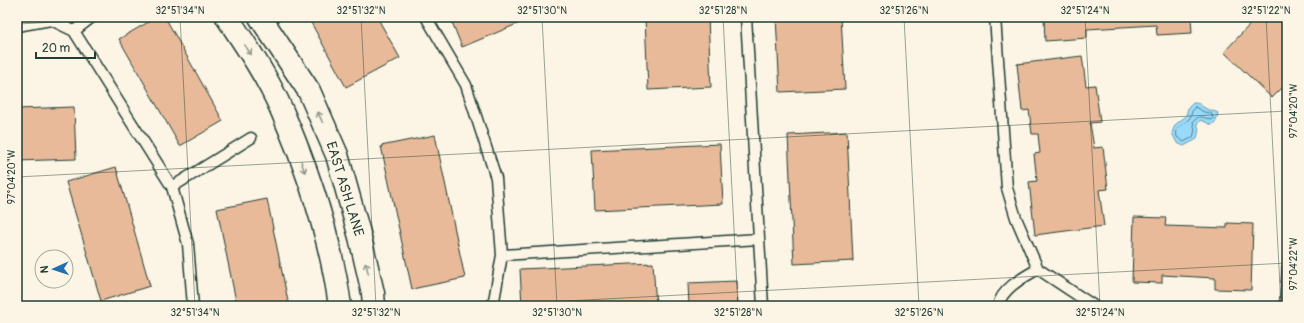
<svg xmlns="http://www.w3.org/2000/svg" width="1304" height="323" font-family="Pangolin,sans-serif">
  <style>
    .water { fill: #99dafb; stroke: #689bab }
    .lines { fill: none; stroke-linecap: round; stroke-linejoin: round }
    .shore { stroke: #507c84; stroke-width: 1 }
    .building { fill: #e9ba99; stroke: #1f3d34 }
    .lane-casing { stroke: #1f3d34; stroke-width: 13 }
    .secondary-casing { stroke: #1f3d34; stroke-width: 25 }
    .lane { stroke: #fcf5e5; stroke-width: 10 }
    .secondary { stroke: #fcf5e5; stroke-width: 22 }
    .oneway { stroke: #8e998c }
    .ticks { fill: none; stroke: #1f3d34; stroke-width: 1; stroke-opacity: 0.45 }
    .labels { text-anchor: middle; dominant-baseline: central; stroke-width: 3.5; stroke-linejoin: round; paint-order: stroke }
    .street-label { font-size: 14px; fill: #1f3d34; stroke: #fcf5e5 }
    .neatline { fill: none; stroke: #1f3d34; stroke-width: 1.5 }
    .ticks-label { font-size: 10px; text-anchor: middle; fill: #1f3d34 }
  </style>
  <rect width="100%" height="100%" fill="#fcf5e5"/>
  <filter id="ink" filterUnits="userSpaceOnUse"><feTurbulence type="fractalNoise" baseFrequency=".025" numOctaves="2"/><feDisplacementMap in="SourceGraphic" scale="8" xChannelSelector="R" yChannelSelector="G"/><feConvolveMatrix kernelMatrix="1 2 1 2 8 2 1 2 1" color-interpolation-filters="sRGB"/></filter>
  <g filter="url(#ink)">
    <path class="water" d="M1193,103C1201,103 1199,105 1205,108C1209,111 1213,110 1218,113L1216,121L1212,125L1201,120L1197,124L1199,129L1197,139L1184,146L1177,143L1172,133L1175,125L1186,116L1188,108Z"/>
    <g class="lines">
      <path class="shore" d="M1195,107L1204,112L1211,113L1213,119L1211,120C1203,117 1199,114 1193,122L1195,130L1193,137L1184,142L1177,137C1174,126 1184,125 1189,119C1192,116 1191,110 1195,107Z"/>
    </g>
    <path class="building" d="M157,17H165L223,121L180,146L119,39Z
      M308,17H377L400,58L346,87Z
      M450,17H534L462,47Z
      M645,17H708L711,87L648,90Z
      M776,17H841L845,89L780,92Z
      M1044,17H1191L1192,33L1157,35L1156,25L1087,29V38L1045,41Z
      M1257,17H1283L1287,21V83L1272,98L1224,52Z
      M1082,56L1086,86L1095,85L1100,122L1090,123L1094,148L1103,147L1108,189L1099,190L1104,226L1035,235L1029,182L1037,181L1034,154L1040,153L1038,134H1032L1029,110L1022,111L1017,64Z
      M74,107L76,159L17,161V109Z
      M847,132L853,261L794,264L788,135Z
      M435,135L465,278L412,289L381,146Z
      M720,144L723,204L595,210L592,150Z
      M116,167L150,286L101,301L66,182Z
      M267,199L289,306H237L217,209Z
      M1134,217L1166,218L1165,226L1227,228V223L1253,224L1251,290L1215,289V278L1162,275V283L1132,282Z
      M653,263L656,306H522L520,269Z
      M1282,265H1287V306H1279Z
      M737,281L738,306H689L688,283Z"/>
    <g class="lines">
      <g class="lane-casing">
        <path id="lane" d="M426,17L466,85L496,178L502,255L493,306
          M746,17L763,306
          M995,17L1007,188L1016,218L1038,269L1094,306
          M17,26L51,20L74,31L172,187L188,244L193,306
          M74,31L92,17
          M172,187L251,138
          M502,255L759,239
          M998,306C1002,288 1024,277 1038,269"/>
      </g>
      <g class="secondary-casing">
        <path id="secondary" d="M227,17C247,47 268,78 282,111C309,173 331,239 340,306
          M260,17L309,91L337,155L360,237L373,293L374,306"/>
      </g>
      <use href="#lane" class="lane"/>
      <use href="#secondary" class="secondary"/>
    </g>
    <defs><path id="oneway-shaft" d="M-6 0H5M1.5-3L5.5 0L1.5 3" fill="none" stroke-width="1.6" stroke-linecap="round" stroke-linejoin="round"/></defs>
    <g class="oneway">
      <use href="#oneway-shaft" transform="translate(248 50) rotate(57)"/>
      <use href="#oneway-shaft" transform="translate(320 117) rotate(-114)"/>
      <use href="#oneway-shaft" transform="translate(303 167) rotate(71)"/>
      <use href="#oneway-shaft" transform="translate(367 268) rotate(-103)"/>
    </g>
  </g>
  <path class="ticks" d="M180,17L195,306M361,17L376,306M542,17L557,306M723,17L738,306M904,17L919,306M1085,17L1100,306M1266,17L1281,306M17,24L160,17M17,177L1287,111M472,306L1287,263"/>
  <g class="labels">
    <g class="street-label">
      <text transform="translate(345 189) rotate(73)">EAST ASH LANE</text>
    </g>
  </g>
  <rect width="1304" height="323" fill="none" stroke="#fcf5e5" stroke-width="44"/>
  <g transform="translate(54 269) rotate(267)"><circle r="19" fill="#fcf5e5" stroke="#a4ab9e"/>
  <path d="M0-3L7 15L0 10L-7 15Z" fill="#1f6fb2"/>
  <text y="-6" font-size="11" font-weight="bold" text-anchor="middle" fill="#1f3d34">N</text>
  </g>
  <path d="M36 52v6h59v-6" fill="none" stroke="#1f3d34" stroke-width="2"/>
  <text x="42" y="52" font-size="12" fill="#1f3d34" stroke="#fcf5e5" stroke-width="3" paint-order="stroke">20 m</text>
  <rect x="22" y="22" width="1260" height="279" class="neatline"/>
  <g class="ticks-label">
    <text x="180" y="14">32°51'34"N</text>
    <text x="361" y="14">32°51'32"N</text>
    <text x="542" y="14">32°51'30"N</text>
    <text x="723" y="14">32°51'28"N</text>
    <text x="904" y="14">32°51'26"N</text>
    <text x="1085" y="14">32°51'24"N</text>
    <text x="1266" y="14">32°51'22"N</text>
    <text transform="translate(1293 111) rotate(-90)" y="4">97°04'20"W</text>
    <text transform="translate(11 177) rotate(-90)" y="4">97°04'20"W</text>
    <text transform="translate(1293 264) rotate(-90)" y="4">97°04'22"W</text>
    <text x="195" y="316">32°51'34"N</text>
    <text x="376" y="316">32°51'32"N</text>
    <text x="557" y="316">32°51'30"N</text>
    <text x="738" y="316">32°51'28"N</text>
    <text x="919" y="316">32°51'26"N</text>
    <text x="1100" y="316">32°51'24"N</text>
  </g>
</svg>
